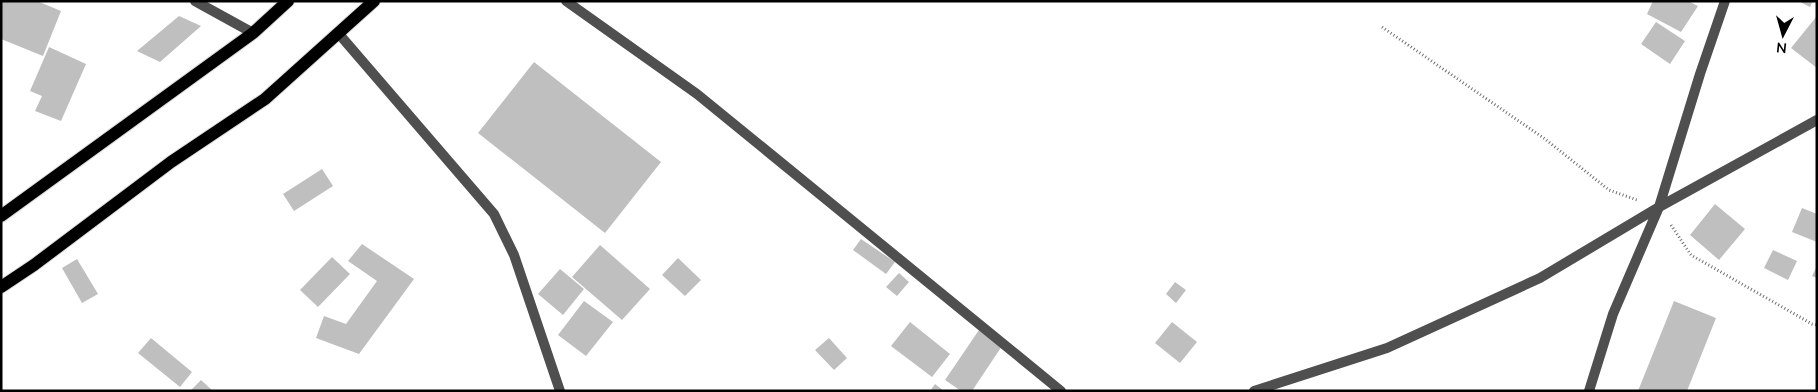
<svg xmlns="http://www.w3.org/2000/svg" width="1818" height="392" font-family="'Nunito Sans',sans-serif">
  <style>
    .building { fill: #bfbfbf }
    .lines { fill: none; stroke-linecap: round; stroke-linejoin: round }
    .primary-casing { stroke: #dbdbdb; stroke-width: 14 }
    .path { stroke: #717171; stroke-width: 3; stroke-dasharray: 1 2.5; stroke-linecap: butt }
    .minor { stroke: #4f4f4f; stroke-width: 10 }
    .primary { stroke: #000; stroke-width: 12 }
  </style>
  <rect width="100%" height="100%" fill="#fff"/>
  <path class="building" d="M1,1H37L61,11L43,56L1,39Z
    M1653,1H1688L1698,6L1681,32L1647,14Z
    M1798,1H1813L1810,7Z
    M179,16L201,26L160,62L137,51Z
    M1817,16V68L1791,48Z
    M1656,22L1685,41L1670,64L1641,44Z
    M49,47L86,64L61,121L35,111L42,96L30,91Z
    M534,62L661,162L605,233L478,133Z
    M322,169L333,186L294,211L283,194Z
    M1715,204L1745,229L1719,260L1690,235Z
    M1802,208L1817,214V242L1792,232Z
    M861,239L895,262L886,274L853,250Z
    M362,244L414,279L359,354L316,338L324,316L346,324L377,281L348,261Z
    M600,245L650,289L622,320L572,277Z
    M1773,250L1797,261L1788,280L1764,268Z
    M332,257L350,274L318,307L300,290Z
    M678,258L701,280L685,296L662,275Z
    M77,259L98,294L82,303L62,268Z
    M1817,266V278L1812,276Z
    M560,269L584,289L563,315L538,294Z
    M899,273L909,282L897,296L886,287Z
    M1175,282L1186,290L1176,303L1166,294Z
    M584,301L613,322L586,356L558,335Z
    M1674,301L1716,318L1687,391H1638Z
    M910,322L950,354L932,377L891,346Z
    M1172,322L1197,342L1180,363L1155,343Z
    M979,330L1002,346L972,391H961L945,380Z
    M151,338L192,372L180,387L138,353Z
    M829,338L847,358L834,370L815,350Z
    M201,380L213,391H190Z
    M935,384L944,391H930Z"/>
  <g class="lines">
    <g class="primary-casing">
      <path id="primary" d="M1,216L253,33L288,1
        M1,287L34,265L171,162L265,99L374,1"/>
    </g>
    <path class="path" d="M1382,27L1545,139L1609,190L1637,200
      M1671,225L1691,255L1812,324L1817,325"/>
    <path class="minor" d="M195,1L253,33
      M566,1L697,94L1061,391
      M339,34L494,214L514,255L560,391
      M1254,391L1387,348L1540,278L1659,207L1817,120
      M1589,391L1613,314L1659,207L1700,74L1725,1"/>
    <use href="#primary" class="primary"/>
  </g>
  <rect width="1818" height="392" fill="none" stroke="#000000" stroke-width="5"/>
  <g transform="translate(1783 35) rotate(186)" stroke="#ffffff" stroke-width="4" paint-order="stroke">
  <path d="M0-4L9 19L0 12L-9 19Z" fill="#000000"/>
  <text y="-8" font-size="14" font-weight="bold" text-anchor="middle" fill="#000000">N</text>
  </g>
</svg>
